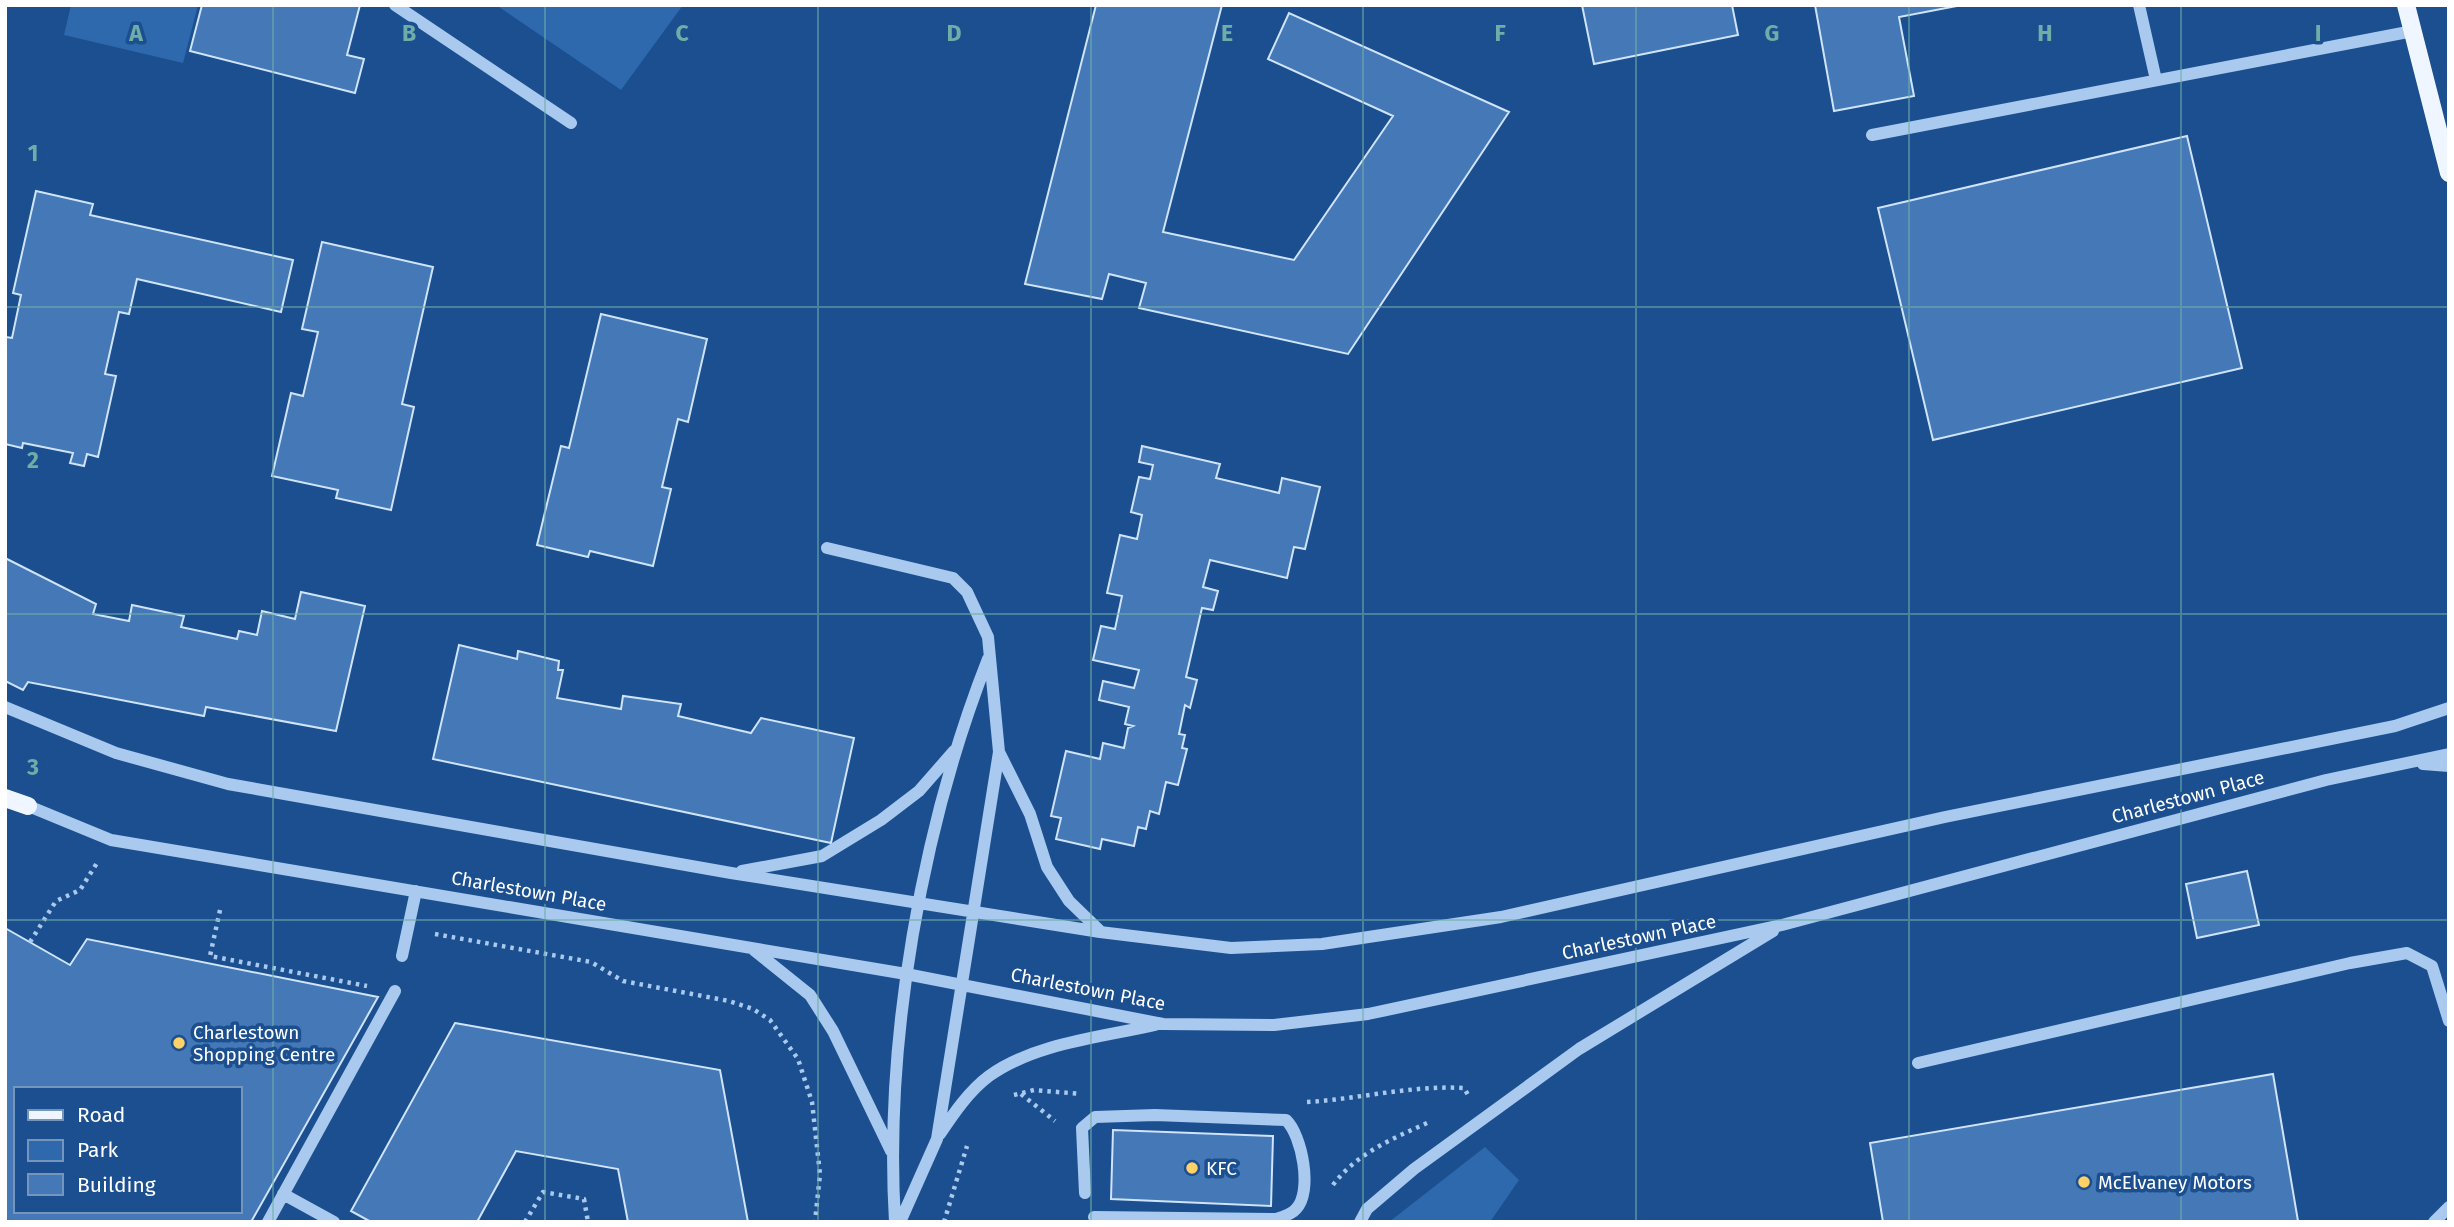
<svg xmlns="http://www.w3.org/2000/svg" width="2454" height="1227" font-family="'Fira Sans',sans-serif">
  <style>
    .green { fill: #2e69ad }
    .building { fill: #4478b7; stroke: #cfe3fa; stroke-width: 2; fill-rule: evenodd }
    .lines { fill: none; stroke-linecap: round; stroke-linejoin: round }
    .path { stroke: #a9c9ee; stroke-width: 4.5; stroke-dasharray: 3.5 5; stroke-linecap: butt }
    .minor { stroke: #a9c9ee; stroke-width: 12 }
    .major { stroke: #f0f6ff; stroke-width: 18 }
    .grid { fill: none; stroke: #6fada8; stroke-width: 2; stroke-opacity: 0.55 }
    .poi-dot { fill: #ffd166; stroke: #1b4f8f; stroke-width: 2.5 }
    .labels { text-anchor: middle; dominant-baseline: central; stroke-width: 7; stroke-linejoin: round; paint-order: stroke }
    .street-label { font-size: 19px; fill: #fff; stroke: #1b4f8f }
    .poi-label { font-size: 19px; fill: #fff; stroke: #1b4f8f; text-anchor: start }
    .grid-label { font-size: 23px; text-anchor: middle; font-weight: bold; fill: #6fada8; stroke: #1b4f8f; stroke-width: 7; stroke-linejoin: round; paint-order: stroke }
  </style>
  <rect width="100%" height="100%" fill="#1b4f8f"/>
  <path class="green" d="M71,5H198L183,63L64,35Z
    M496,5H683L621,90Z
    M1485,1147L1519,1180L1490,1222H1389Z"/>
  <path class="building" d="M202,5H360L347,55L364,59L355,93L190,51Z
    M1096,5H1222L1163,232L1294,260L1393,116L1268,59L1289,13L1509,112L1348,354L1139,308L1146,283L1109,274L1102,299L1025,284Z
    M1582,5H1732L1738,35L1594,64Z
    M1815,5H1962L1899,17L1914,96L1834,111Z
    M2187,136L2242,368L1933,440L1878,208Z
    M36,191L93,204L90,215L293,260L281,312L137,279L129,314L119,312L105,374L116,376L98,457L87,454L84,466L70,463L73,453L23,443L22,448L5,444V337L12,338L21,295L13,293Z
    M322,242L433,267L402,404L414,407L391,510L336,498L338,490L272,476L291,393L303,396L318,332L302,329Z
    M601,314L707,339L688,422L678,419L662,487L671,489L653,566L590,551L588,557L537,545L561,446L569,448Z
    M1142,446L1220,464L1216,478L1279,493L1282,478L1320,487L1305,549L1294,547L1287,578L1210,560L1203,587L1218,591L1213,610L1202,608L1186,677L1197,680L1190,708L1185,705L1179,734L1185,735L1182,748L1187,749L1178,785L1166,782L1159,814L1150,811L1146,829L1138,827L1134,846L1102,839L1100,849L1056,839L1061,818L1051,816L1066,751L1100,759L1103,743L1124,748L1128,728L1133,726L1125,724L1129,707L1099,700L1103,681L1134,688L1139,670L1093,660L1101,626L1115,629L1122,596L1107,593L1120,535L1137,539L1142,515L1131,512L1139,477L1150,479L1153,465L1139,462Z
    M5,558L96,604L93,614L129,621L132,605L184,616L181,627L237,639L239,631L257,635L262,611L295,619L301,592L365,606L336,731L206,707L204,716L28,682L23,690L5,681Z
    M459,645L517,659L518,651L559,661L558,670H563L557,698L621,709L623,696L681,704L678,716L751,733L761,718L854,738L831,843L433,759Z
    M2247,871L2259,925L2197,938L2186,884Z
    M5,928L70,965L87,939L378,997L251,1222H5ZM16,1089H240V1211H16Z
    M455,1023L720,1070L748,1222H628L618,1169L516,1151L477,1222H371L351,1211Z
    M2273,1074L2298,1221L1883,1222L1870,1143Z
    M1113,1130L1273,1136L1271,1206L1111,1199Z"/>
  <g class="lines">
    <path class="path" d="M220,910L210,956L367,986
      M435,934L591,962L623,981L729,1001L753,1009L770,1020L798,1059L812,1102L820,1174L815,1222
      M30,942L56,901L80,890L97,863
      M1021,1094L1055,1121
      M1014,1095L1034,1090L1081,1094
      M1307,1102C1359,1099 1412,1085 1464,1088L1468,1095
      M1333,1185C1357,1153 1392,1139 1427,1123
      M525,1222L543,1192L584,1199L588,1222
      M944,1222L967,1146"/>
    <path class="minor" d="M395,5L571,123
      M2139,5L2156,80
      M1872,135L2413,31
      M827,548L953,578L967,592L988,637L999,752L937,1139L900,1222
      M5,707L116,753L228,784L731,873L1100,932L1231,948L1322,944L1501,917L1945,817L2395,726L2449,708
      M999,752L1030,814L1047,867L1069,901L1100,931
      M2423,764L2449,766
      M21,803L111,840L906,974L1163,1024L1274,1025L1368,1014L1782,925L2326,780L2449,754
      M742,871L822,856L881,820L919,791L954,751
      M754,950L810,995L833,1031L891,1151
      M402,956L416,891
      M1918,1063L2350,963L2407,953L2432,966L2449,1021
      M940,1134C954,1113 969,1091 989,1076C1035,1043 1102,1037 1155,1025
      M1085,1193L1082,1128L1095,1117L1155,1115L1286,1120C1302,1135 1313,1192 1296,1209C1292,1214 1283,1217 1276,1219L1094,1217
      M283,1194L334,1222
      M268,1222L395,991
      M895,1222C884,1041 922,827 988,659
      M1360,1222L1367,1209L1414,1169L1579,1049L1773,931
      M2434,1222L2449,1207"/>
    <path class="major" d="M2406,5L2449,173
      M5,798L28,806"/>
  </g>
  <path class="grid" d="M273,5V1222M545,5V1222M818,5V1222M1091,5V1222M1363,5V1222M1636,5V1222M1909,5V1222M2181,5V1222M5,307H2449M5,614H2449M5,920H2449"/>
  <g class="poi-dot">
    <circle cx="179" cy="1043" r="7"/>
    <circle cx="1192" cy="1168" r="7"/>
    <circle cx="2084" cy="1182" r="7"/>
  </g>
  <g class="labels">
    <g class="street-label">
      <text transform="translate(2188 797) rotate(-15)">Charlestown Place</text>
      <text transform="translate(529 891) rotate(10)">Charlestown Place</text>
      <text transform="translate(1639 937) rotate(-12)">Charlestown Place</text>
      <text transform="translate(1088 989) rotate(11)">Charlestown Place</text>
    </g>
    <g class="poi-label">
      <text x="193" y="1032">Charlestown<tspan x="193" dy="22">Shopping Centre</tspan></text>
      <text x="1206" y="1168">KFC</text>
      <text x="2098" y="1182">McElvaney Motors</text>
    </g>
  </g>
  <g class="grid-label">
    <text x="136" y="41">A</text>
    <text x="409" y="41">B</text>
    <text x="682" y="41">C</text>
    <text x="954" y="41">D</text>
    <text x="1227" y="41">E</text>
    <text x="1500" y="41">F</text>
    <text x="1772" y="41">G</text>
    <text x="2045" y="41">H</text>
    <text x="2318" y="41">I</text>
    <text x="33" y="161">1</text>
    <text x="33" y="468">2</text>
    <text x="33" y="775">3</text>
  </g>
  <rect width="2454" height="1227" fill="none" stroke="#ffffff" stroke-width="14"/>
  <rect x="14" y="1087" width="228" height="126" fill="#1b4f8f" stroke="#7695bc" stroke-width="2"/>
  <rect x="28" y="1110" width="35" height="10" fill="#f0f6ff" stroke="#7695bc" stroke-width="2"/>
  <text x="77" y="1122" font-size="21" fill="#ffffff">Road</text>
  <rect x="28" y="1140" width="35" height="21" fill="#2e69ad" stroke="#7695bc" stroke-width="2"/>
  <text x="77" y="1157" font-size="21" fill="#ffffff">Park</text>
  <rect x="28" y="1174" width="35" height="21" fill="#4478b7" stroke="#7695bc" stroke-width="2"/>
  <text x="77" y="1192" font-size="21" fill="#ffffff">Building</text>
</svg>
